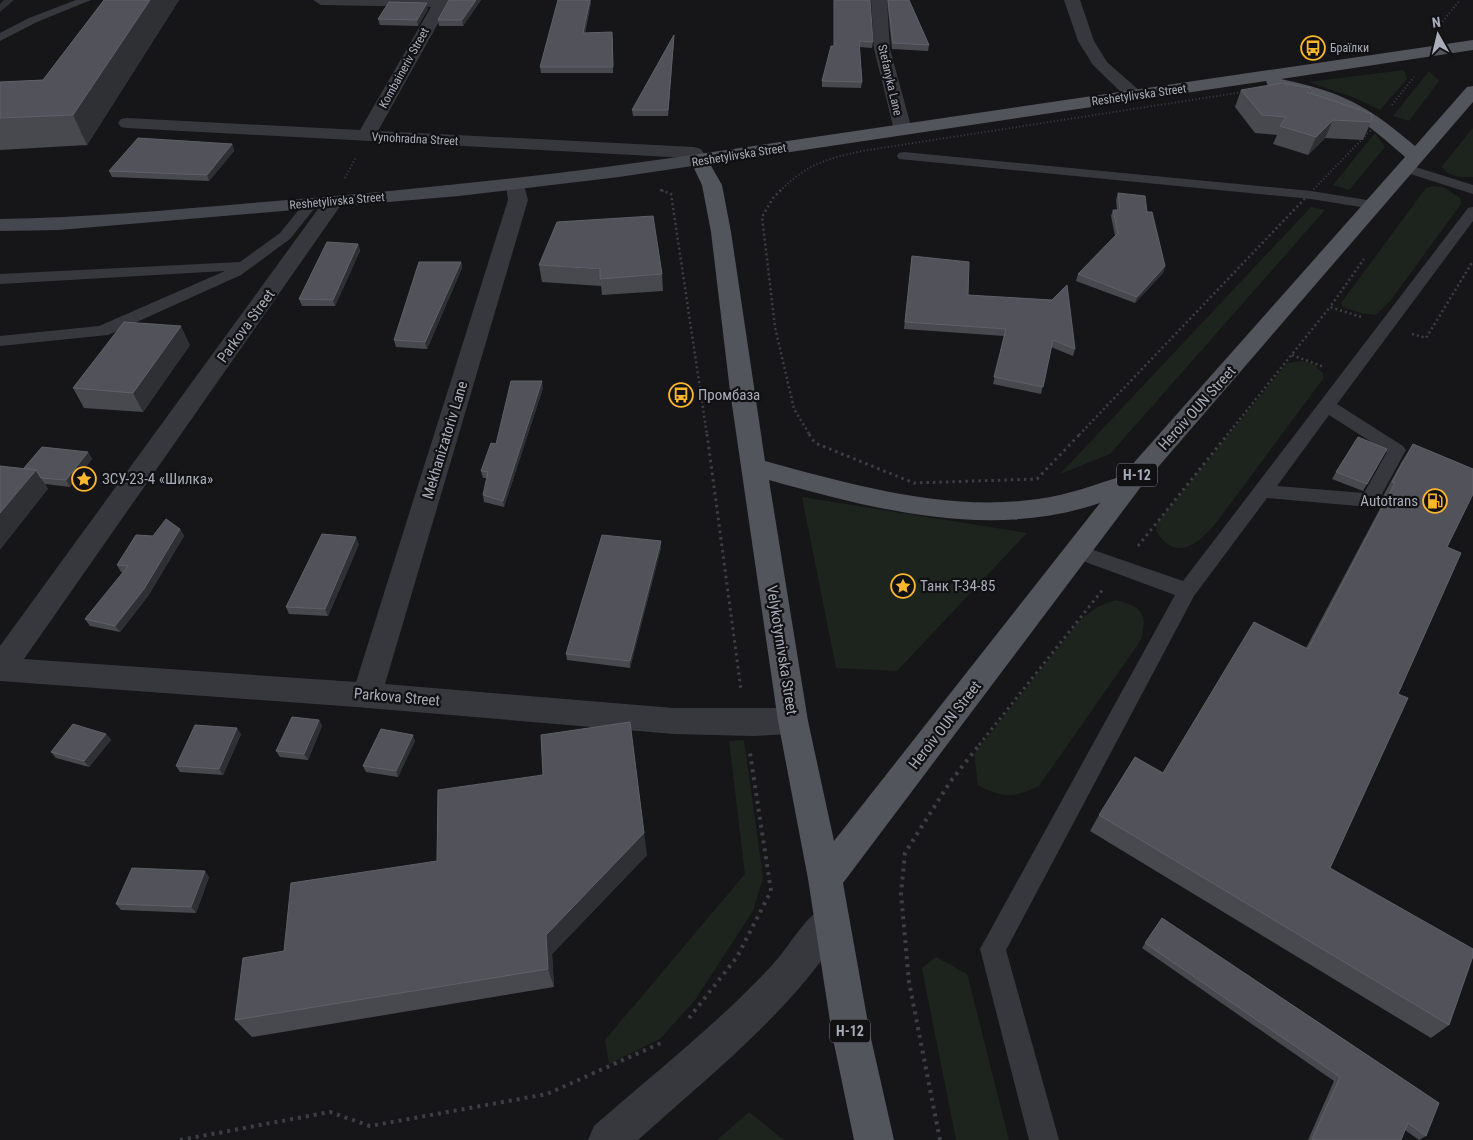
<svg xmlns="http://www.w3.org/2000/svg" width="1473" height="1140" font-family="'Roboto Condensed',sans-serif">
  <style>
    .green { fill: #1c241d }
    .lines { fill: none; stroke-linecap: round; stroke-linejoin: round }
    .path-far3 { stroke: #3d3f45; stroke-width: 2; stroke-dasharray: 1 2.5; stroke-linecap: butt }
    .path-far2 { stroke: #3d3f45; stroke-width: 2.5; stroke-dasharray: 2 3; stroke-linecap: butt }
    .path-far1 { stroke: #3d3f45; stroke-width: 3; stroke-dasharray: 2.5 4; stroke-linecap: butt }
    .path { stroke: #3d3f45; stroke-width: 4; stroke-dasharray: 3 5; stroke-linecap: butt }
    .lane { fill: #37383e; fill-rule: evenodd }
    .street { fill: #37383e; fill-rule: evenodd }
    .secondary { fill: #45474e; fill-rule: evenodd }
    .primary { fill: #53555d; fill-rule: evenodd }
    .wall { fill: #47494e }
    .shaded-wall { fill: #2f3034 }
    .building { fill: #52535a; stroke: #5f6168 }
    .labels { text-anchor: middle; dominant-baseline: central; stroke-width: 4.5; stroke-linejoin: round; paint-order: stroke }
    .far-poi-label { font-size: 12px; fill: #a8adb9; stroke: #111114; text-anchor: start }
    .far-street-label { font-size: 12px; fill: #a8adb9; stroke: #111114 }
    .shield { fill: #111114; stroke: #7b7e88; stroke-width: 1 }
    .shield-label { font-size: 14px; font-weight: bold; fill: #a8adb9 }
    .street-label { font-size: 15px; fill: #a8adb9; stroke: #111114 }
    .poi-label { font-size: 15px; fill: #a8adb9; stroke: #111114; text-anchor: start }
  </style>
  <rect width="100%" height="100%" fill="#161619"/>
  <path class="green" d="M1404,70L1407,79L1380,110L1358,99L1309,82Z
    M1429,71L1439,81L1409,121L1393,116Z
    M1473,128V177C1461,177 1448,178 1442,166Z
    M1375,133L1385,147L1349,190L1333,185Z
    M1434,186L1445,188L1460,198L1461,204L1391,300L1376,315L1360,313L1343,307L1341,303L1426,188Z
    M1311,207L1325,210L1110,454L1060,474Z
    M1303,361L1314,365L1323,373V379L1216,523C1198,544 1176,563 1156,531L1157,523L1287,363Z
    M802,497L1027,533L897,671L836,668Z
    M1116,600C1142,607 1148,613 1141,640L1039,786C1013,798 1004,799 978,785L974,754L1077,624C1089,611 1099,605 1116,600Z
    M744,740L763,878L753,911L695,1000L660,1039L609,1064L605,1040L745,874L729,741Z
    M936,957L967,974L1009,1140H956L922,968Z
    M749,1112L784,1140H717Z"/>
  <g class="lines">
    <path class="path-far3" d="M1438,27L1460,0
      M1392,105L1414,77
      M345,178L356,157
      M660,190L664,191
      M780,191C807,164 826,159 862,151L1256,90L1326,101L1342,107L1370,131L1312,191"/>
    <path class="path-far2" d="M661,190L671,194L707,435
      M781,190L773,198L762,217L775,327L794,409L810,435
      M1361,317L1330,307L1364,259
      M1412,334L1426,338L1473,261
      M1292,355L1324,367
      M1079,435L1313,190
      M1227,435L1330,307"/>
    <path class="path-far1" d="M707,434L741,690
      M809,434L815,443L914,483L1037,479L1080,434
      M1138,546L1228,434
      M979,745L1104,588"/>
    <path class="path" d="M689,1018L737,957L771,891L750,753
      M180,1140L330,1112L370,1126L547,1094L661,1043
      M940,1140L909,982L901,894L905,853L950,782L980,744"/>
    <path class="lane" d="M76,0H91L37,22L0,41V33L29,18Z
      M904,152L1311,191L1373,201L1380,205L1373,209L1311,199L899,159L897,156L899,153Z
      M1406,164L1473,185V194L1401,171L1399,168Z
      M311,200L318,204L290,239L241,275L108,335L0,346V336L99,326L225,271L0,284V274L240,262L280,233L306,201Z
      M1473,207V221L1337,404L1403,446L1406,450L1376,505L1369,507L1267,498L1194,596L1006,950L1059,1140H1029L980,949L1175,595L1072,557L1069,552L1072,547L1079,545L1183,581L1468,208ZM1329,415L1387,452L1364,493L1277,486Z"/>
    <path class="street" d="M313,0H451L378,131L694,147L701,149L708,160L706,164H692L688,158L127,128L121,127L118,123L121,119L127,118L360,130L431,7L321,5Z
      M871,0H887L890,49L912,130L909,134H897L894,130L874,49Z
      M1064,0H1080L1094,41L1107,62L1141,92L1144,96L1141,100H1129L1093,65L1078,41Z
      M516,179L523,181L528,200L385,684L674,708H793L804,712L808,721L804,730L793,734L753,736L674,734L356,707L0,681V646L326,198H340L343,202L24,659L356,682L508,200L506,185L509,181Z
      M830,904L842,909L848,921C840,938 829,951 818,965C767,1031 700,1084 638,1140H588L594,1126C654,1073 719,1023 773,964C791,945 805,914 830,904Z"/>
    <path class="secondary" d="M699,154L706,156L708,160L706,164L619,177L459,196L59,230L0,231V219C84,218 168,210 252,203C402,191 551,176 699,154Z"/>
    <path class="primary" d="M1473,40V50L1281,79C1342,92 1367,105 1415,146L1467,87L1473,86V102L1140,488L843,883L870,1034L894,1140H854L832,1034L808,879L778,721L730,391L711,232L702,185L690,160L692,156L699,154ZM1266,81L1268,86C1286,90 1304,93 1321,99C1353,111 1380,135 1405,157L1122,476C1094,485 1068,495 1038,499C947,512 853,485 765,461L731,232L722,185L710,164ZM769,480C876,510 991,540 1100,503L834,841L808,721Z"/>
  </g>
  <path class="wall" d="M104,0H179L87,145L0,150V82L43,80Z
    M449,0H481L463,26H439L438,20Z
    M834,0L873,42L872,48L859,47L862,82L861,88L822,87V81L834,46Z
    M887,0H909L929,45L928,51L892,49Z
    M591,3L585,33L613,38V73H541L540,67Z
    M428,9L418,26L380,25L378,19Z
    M674,40L668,116H633L632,110Z
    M1311,88L1309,93L1371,122L1363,140L1325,138L1308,155L1273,144L1277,135L1255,133L1235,107L1241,90Z
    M232,144L234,151L209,181L112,177L109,171Z
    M1118,193L1147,212L1165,266L1163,273L1135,303L1076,281L1078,274L1115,236L1111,216L1113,210H1117L1116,200Z
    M358,244L360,251L335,306H302L299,299Z
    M912,256L968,295L1075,349L1073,356L1051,347L1041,394L993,384L1004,336L904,329Z
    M461,262L462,268L427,349L396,347L394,340Z
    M539,265L662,274L663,291L602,295L601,286L542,282Z
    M190,345L143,412L84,408L73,388Z
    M543,388L504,507L484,502L483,495L487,478H483L481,471L496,444Z
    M1413,444L1447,547L1398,694L1330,868L1449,1025L1431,1038L1090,831L1099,815L1163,773L1306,648L1384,501L1381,500L1401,463Z
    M1387,449L1363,491L1332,479L1336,472Z
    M88,452L92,459L70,487L45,484L48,489L24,468Z
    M180,529L184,536L148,596L120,632L90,626L85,619L124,572H121L117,565L153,536Z
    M661,541V548L630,668L567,660L566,654Z
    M359,544L328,616L289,614L286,607Z
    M319,720L322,726L308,760L280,757L276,751Z
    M106,734L111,740L89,767L56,758L51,752Z
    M241,734L223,775L180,772L176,766Z
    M415,741L398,777L366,772L363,766Z
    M647,855L552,954L554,987L252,1037L235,1020L284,951Z
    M209,877L196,913L121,910L116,904Z
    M1162,918L1426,1136L1419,1140L1405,1130L1401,1140H1308L1334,1081L1142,948Z"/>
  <path class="shaded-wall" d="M4,0H14L0,12V4Z
    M150,0H179L87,145L73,115Z
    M476,0H481L463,26L462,20Z
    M590,0H591V3L583,39V33Z
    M427,3L428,9L418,26L417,20Z
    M674,35V40L668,116V110Z
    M1333,120L1325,138L1308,155L1316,137Z
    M232,144L234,151L209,181L207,175Z
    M358,244L360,251L335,306L333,300Z
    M461,262L462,268L427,349L425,342Z
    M1165,266L1163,273L1135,303L1137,297Z
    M181,326L190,345L143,412L133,393Z
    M542,381L543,388L504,507L503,501Z
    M88,452L92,459L70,487L66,480Z
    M36,470L48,489L0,550V513Z
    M180,529L184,536L148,596L120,632L115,626Z
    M356,537L359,544L328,616L325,609Z
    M661,541V548L630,668V661Z
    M319,720L322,726L308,760L304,754Z
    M630,722L647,855L552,954L554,987L548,969L546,935Z
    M237,728L241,734L223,775L219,769Z
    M106,734L111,740L89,767L84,761Z
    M413,735L415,741L398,777L396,771Z
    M205,871L209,877L196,913L191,907Z"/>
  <path class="building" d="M104,0H150L73,115L0,118V82L43,80Z
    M449,0H476L462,20H438Z
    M558,0H590L583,33L612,32L613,67H540Z
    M834,0H870L873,42L859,41L862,82L822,81L831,46H834Z
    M888,0H909L929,45L893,43Z
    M389,2L427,3L417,20L378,19Z
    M674,35L668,110H632Z
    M1282,83L1311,88L1307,92L1372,114L1371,122L1333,120L1316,137L1280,126L1286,117L1262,115L1241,90Z
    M138,138L232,144L207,175L109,171Z
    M1118,193L1145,196L1147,212H1152L1165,266L1137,297L1078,274L1118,233L1113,210H1120Z
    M653,216L662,274L600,279V269L539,265L557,222Z
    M327,242L358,244L333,300L299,299Z
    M912,256L969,262L968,295L1052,300L1067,285L1075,349L1053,340L1043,387L994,377L1006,329L905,322Z
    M419,262H461L425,342L394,340Z
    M124,322L181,326L133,393L73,388Z
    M511,381H542L503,501L483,495L488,472L481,471L491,443L496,444Z
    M1358,437L1387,449L1367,484L1336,472Z
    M1413,444L1473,469V494L1447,547L1461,553L1398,694L1408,698L1330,868L1473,949V956L1449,1025L1099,815L1135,757L1163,773L1254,622L1308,649L1395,483L1392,482Z
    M42,447L88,452L66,480L41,478L36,470L24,468Z
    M0,466L36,470L0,513Z
    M166,519L180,529L144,589L115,626L85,619L128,566L117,565L136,535L153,536Z
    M322,534L356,537L325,609L286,607Z
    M602,535L661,541L630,661L566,654Z
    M292,717L319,720L304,754L276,751Z
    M630,722L644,833L546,935L548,969L235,1020L243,958L284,951L291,883L437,861L438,790L543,775L541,735Z
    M73,724L106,734L84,761L51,752Z
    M195,725L237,728L219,769L176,766Z
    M381,729L413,735L396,771L363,766Z
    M132,868L205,871L191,907L116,904Z
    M1162,918L1439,1103L1426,1136L1408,1123L1401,1140H1314L1312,1139L1340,1077L1145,943Z"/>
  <defs>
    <g id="bus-ring" transform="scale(1.25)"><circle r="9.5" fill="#111114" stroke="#fbb72b" stroke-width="1.5"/><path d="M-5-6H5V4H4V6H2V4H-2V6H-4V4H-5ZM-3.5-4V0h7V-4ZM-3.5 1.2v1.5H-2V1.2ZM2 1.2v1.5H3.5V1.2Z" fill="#fbb72b"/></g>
    <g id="sight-ring" transform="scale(1.25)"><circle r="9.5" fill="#111114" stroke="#fbb72b" stroke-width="1.5"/><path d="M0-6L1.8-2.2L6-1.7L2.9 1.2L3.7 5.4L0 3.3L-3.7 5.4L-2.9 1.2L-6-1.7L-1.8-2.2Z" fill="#fbb72b"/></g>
    <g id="fuel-ring" transform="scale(1.25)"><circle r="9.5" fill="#111114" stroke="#fbb72b" stroke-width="1.5"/><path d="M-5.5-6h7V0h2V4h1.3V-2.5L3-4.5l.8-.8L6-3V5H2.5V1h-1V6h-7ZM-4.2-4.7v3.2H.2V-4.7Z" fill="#fbb72b"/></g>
  </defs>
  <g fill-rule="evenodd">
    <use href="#bus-ring" x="1313" y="48"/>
    <use href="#bus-ring" x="681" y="395"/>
    <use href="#sight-ring" x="84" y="479"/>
    <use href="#fuel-ring" x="1435" y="501"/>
    <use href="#sight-ring" x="903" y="586"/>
  </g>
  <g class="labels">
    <g class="far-poi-label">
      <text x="1330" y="48">Браїлки</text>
    </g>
    <g class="far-street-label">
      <text transform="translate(404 68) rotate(-61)">Kombaineriv Street</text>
      <text transform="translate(890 80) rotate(77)">Stefanyka Lane</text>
      <text transform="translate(1139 95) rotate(-8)">Reshetylivska Street</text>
      <text transform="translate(415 139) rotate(3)">Vynohradna Street</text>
      <text transform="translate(739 155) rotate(-9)">Reshetylivska Street</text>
      <text transform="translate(337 201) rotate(-5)">Reshetylivska Street</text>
    </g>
    <g class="shield">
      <rect x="1117" y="463.5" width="40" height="23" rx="4"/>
      <rect x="830" y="1019.5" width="40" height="23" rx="4"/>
    </g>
    <g class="shield-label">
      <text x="1137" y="475">Н-12</text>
      <text x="850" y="1031">Н-12</text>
    </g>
    <g class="street-label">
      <text transform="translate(246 326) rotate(-54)">Parkova Street</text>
      <text transform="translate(1197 408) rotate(-48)">Heroiv OUN Street</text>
      <text transform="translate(445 440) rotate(-73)">Mekhanizatoriv Lane</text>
      <text transform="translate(782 650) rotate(81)">Velykotyrnivska Street</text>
      <text transform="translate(397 697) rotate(5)">Parkova Street</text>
      <text transform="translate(945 725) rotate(-52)">Heroiv OUN Street</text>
    </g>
    <g class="poi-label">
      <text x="698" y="395">Промбаза</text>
      <text x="102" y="479">ЗСУ-23-4 «Шилка»</text>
      <text x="1418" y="501" text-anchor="end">Autotrans</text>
      <text x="920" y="586">Танк Т-34-85</text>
    </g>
  </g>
  <g transform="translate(1438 35) rotate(352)" stroke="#111114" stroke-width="4" paint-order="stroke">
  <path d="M0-4L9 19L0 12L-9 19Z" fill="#a8adb9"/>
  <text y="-8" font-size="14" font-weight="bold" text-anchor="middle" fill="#a8adb9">N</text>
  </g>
</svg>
